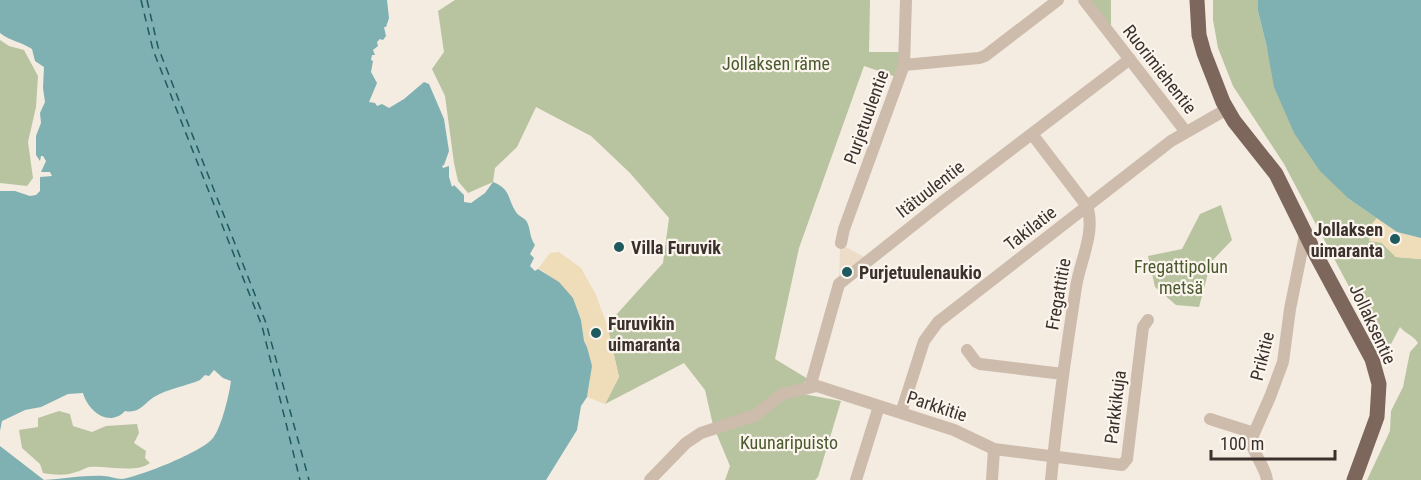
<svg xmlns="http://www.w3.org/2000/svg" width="1421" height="480" font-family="'Roboto Condensed',sans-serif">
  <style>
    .green { fill: #b8c4a0 }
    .sand { fill: #efdcb8 }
    .plaza { fill: #ecdcc8 }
    .water { fill: #7fb0b2 }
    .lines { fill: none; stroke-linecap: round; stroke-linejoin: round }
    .ferry { stroke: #1f5a5e; stroke-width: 1.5; stroke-dasharray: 8 6; stroke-linecap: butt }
    .minor { stroke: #cdbbac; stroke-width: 12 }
    .major { stroke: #7d675c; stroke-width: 15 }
    .poi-dot { fill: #1f5a5e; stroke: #fbf5ee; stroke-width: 2 }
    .labels { text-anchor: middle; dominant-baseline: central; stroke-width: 4.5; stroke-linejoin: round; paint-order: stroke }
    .park-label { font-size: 18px; fill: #4a5a2e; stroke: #fbf5ee }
    .street-label { font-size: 18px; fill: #3b302b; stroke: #fbf5ee }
    .poi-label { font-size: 18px; font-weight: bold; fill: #3b302b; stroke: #fbf5ee; text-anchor: start }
  </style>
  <rect width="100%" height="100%" fill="#f4ebe1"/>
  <path class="green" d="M455,0H870L869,52H905L899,78L864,66L799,248L775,359L808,379C784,404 745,413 713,425L705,390L684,363L605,404L619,377L607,325L663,263L669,218L630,173L591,136L536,107L517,147L495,168L493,182L468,193L458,181L454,163L445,96L432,69L444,52L438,11Z
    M1089,0H1111V27Z
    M1213,0H1258V11L1267,48L1349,199L1377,218L1372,224L1382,243L1396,257L1421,259V480H1367L1390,431L1391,411L1403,387L1410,352L1418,343C1414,336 1406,334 1400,327L1391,344L1384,343L1381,347L1284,164L1233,86L1218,48L1213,20Z
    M0,40L9,46L24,50L38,76L36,107L28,142L33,178L27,186L0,183Z
    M1221,205L1232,240L1211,262L1199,307L1176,305L1155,287L1148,256L1182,249L1200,214Z
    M803,394L841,401L818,477L815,480H725L730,466L715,430L783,397Z
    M59,411L70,414L73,426L92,432L106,426L137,424L139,433L134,443L146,451L145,458L150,463C135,474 106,465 89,467C85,468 81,471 76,472C65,476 55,475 43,473L40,464L22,448L19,430L38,427V418Z"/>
  <path class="sand" d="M1377,218L1397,232L1421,238V259L1396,257L1382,243L1369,241L1372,224Z
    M559,252L581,268L596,295L607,325L619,377L605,404L587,397L590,382L587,347L584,341L581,320L573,298L543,271L538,269L550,253Z"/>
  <path class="plaza" d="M844,246L870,260L839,284L840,248Z"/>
  <path class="water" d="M0,0H387L389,18L386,27H384L386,36L383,40L380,39L377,42L378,46L373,50L375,55H372L371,60L373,61L371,72L377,83L369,102L375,103L377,106L382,104L389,108L404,99L424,82L429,84L444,119L449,151L444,165L442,166L443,168L449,166V177L452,187L454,185L464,195V202L471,203L485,193L493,182C511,189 507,198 516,212C519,217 524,217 527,222C531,230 529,236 535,245L530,254L534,258L530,266L535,271L538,269L559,282L573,298L581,320L584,341L587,347L592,366L587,397L581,406L577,430L546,480H0V446L44,480C63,479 84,475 104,476C110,476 115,479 122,479C141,476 202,452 213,438C222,426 229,395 231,381L223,378L214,370L209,376L205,375L200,380C186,386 167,389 154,397C144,403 140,414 125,411C109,428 88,411 83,393L68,394L41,407L25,410L2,421L0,431V191H15L30,196L36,195L40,191V177L52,176L50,172H41L46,161L43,156H41L40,161L36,155V136L41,123L40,113L45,102L43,88L44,67L35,61L32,49C22,42 10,41 0,33Z
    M1258,0H1421V238L1397,232L1349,199L1320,171L1294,133L1274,87L1267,48L1258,11Z"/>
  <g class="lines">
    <path class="ferry" d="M141,0L153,50L262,326L300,480
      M147,0L158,47L266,323L309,480"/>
    <path class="minor" d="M1084,0L1186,132
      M904,65L979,58L985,56L1058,0
      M1032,134L1087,206C1096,232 1080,261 1076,287C1066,351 1057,415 1051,480
      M841,243L844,229L904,65L906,0
      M967,350L976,362L980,364L1063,374
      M810,387L839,284L945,200L1130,59
      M901,413L924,341L938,322L1171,141L1227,109
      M1210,419L1254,433
      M650,480L686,443L701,433L756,415L782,394L817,386L954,430L994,449L1122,465L1127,459L1143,327L1148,320
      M856,480L879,406
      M992,480L994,449
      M1267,480C1265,465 1253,455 1251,440L1270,397L1283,362L1290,309L1305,235"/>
    <path class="major" d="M1197,0L1199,35L1204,53L1223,102L1234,121L1276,174L1315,253L1372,359L1379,384L1377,417L1354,480"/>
  </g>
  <g class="poi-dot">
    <circle cx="1395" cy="239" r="6"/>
    <circle cx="619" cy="247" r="6"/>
    <circle cx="847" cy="272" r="6"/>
    <circle cx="596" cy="333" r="6"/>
  </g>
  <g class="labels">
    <g class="park-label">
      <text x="776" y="63">Jollaksen räme</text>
      <text x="1181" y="266">Fregattipolun<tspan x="1181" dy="21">metsä</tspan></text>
      <text x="789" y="442">Kuunaripuisto</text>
    </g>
    <g class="street-label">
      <text transform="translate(1160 69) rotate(52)">Ruorimiehentie</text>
      <text transform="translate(866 117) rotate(-70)">Purjetuulentie</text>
      <text transform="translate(930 189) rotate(-38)">Itätuulentie</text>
      <text transform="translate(1030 228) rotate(-38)">Takilatie</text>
      <text transform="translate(1058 294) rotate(-80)">Fregattitie</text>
      <text transform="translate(1373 324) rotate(65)">Jollaksentie</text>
      <text transform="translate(1262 356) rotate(-76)">Prikitie</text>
      <text transform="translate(937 406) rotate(18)">Parkkitie</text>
      <text transform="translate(1115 407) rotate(-83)">Parkkikuja</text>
    </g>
    <g class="poi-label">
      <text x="1383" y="229" text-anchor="end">Jollaksen<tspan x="1383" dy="21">uimaranta</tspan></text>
      <text x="631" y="247">Villa Furuvik</text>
      <text x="859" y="272">Purjetuulenaukio</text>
      <text x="608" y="323">Furuvikin<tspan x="608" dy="21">uimaranta</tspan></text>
    </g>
  </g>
  <path d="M1211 450v9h124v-9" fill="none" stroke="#3b302b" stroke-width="3"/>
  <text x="1220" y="450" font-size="18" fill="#3b302b" stroke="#fbf5ee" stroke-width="4.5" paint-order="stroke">100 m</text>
</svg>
